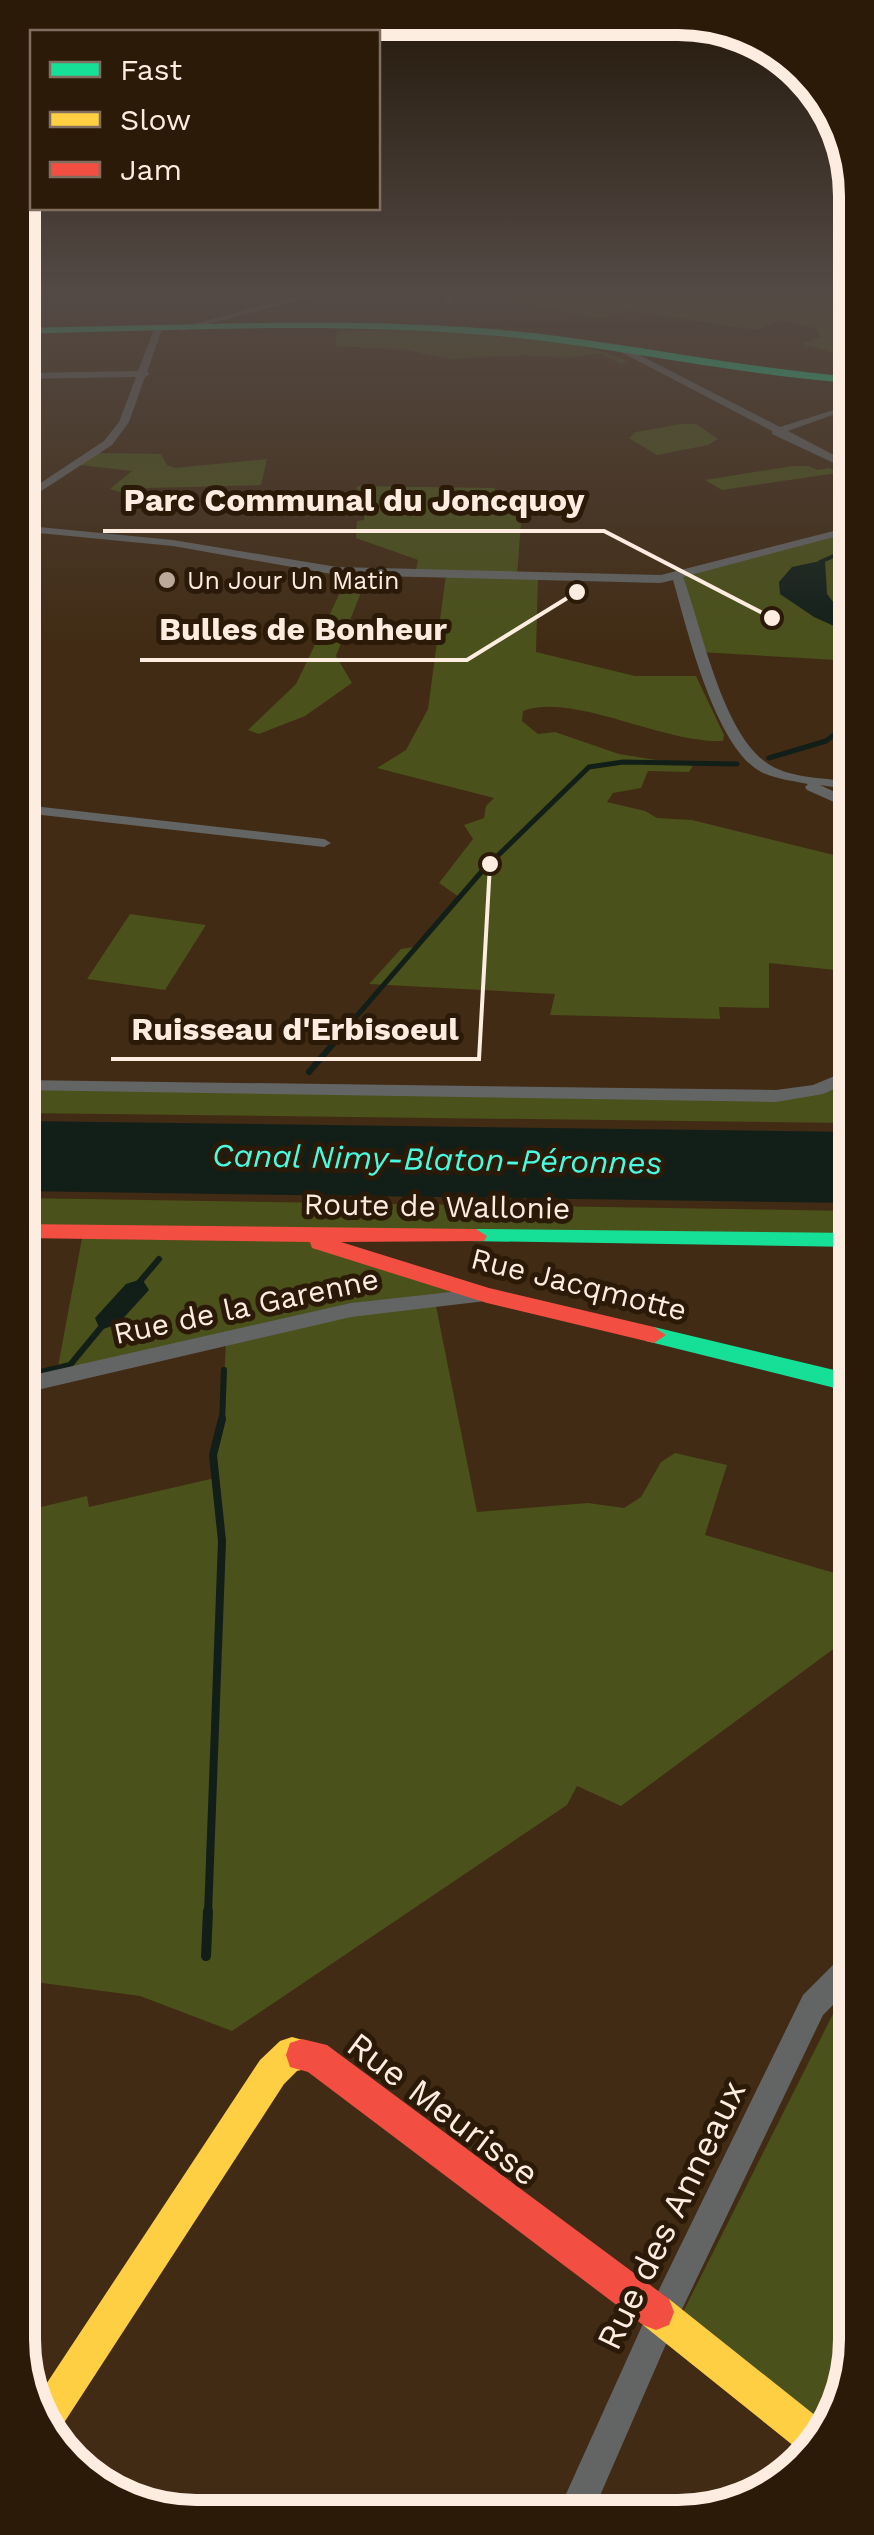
<svg xmlns="http://www.w3.org/2000/svg" width="874" height="2535" font-family="'Work Sans',sans-serif">
  <style>
    .green { fill: #4a511a }
    .water { fill: #121f19 }
    .lines { fill: none; stroke-linecap: round; stroke-linejoin: round }
    .stream-far4 { stroke: #121f19; stroke-width: 4 }
    .stream-far3 { stroke: #121f19; stroke-width: 5 }
    .stream-far2 { stroke: #121f19; stroke-width: 6 }
    .stream-far1 { stroke: #121f19; stroke-width: 8 }
    .stream { stroke: #121f19; stroke-width: 10 }
    .street { fill: #636564; fill-rule: evenodd }
    .fast { fill: #16e098; fill-rule: evenodd }
    .slow { fill: #ffcf43; fill-rule: evenodd }
    .jam { fill: #f24e42; fill-rule: evenodd }
    .poi-dot { fill: #bba999; stroke: #2c1a09; stroke-width: 4 }
    .labels { text-anchor: middle; dominant-baseline: central; stroke-width: 10; stroke-linejoin: round; paint-order: stroke }
    .far-poi-label { font-size: 25px; fill: #fdede1; stroke: #2c1a09; text-anchor: start }
    .street-label { font-size: 30px; fill: #fdede1; stroke: #2c1a09 }
    .water-label { font-size: 32px; font-style: italic; fill: #47fce0; stroke: #2c1a09 }
    .near-street-label { font-size: 35px; fill: #fdede1; stroke: #2c1a09 }
    .rim { fill: none; stroke: #fdede1; stroke-width: 12 }
    .leader { fill: none; stroke: #fdede1; stroke-width: 4 }
    .callout-dot { fill: #fdede1; stroke: #2c1a09; stroke-width: 4 }
    .callout-label { font-size: 32px; text-anchor: middle; font-weight: bold; fill: #fdede1; stroke: #2c1a09; stroke-width: 10; stroke-linejoin: round; paint-order: stroke }
  </style>
  <rect width="100%" height="100%" fill="#412b14"/>
  <path class="green" d="M495,292H853V350L840,355L802,344L821,337L815,328L781,320L757,330L625,310L602,319L498,298Z
    M337,331C412,329 564,330 629,362L621,364L601,353L568,358L526,355L449,359L407,350L335,346Z
    M681,424H696L718,439L708,445L657,455L629,438L636,432Z
    M96,453L161,454L167,465L175,468L267,459L261,485L147,488L145,491L123,493L110,489L132,471L80,465Z
    M793,466H809L817,470L830,468L837,473L722,490L705,480Z
    M357,486L495,488V509L522,510L517,576L538,577L536,652L635,676H696L724,735L723,741C663,744 573,692 523,711L522,721L538,734L555,732L619,754L693,766L689,772L648,771L641,788L613,793L607,802L645,811L657,818L692,820L854,860V972L769,963V1008L719,1007L720,1019L550,1015L555,994L369,984L401,949L414,947L459,897L439,883L473,839L464,825L484,818L486,806L494,798L377,768L406,750L428,709L446,575L415,574L418,560L356,538L357,521L364,520L366,505L355,504Z
    M853,529L854,661L699,652L678,578Z
    M350,572H369L336,656L352,683L305,716L259,734L248,730L296,684Z
    M130,914L206,925L165,990L87,979Z
    M19,1085L776,1096L834,1085L854,1097V1123L19,1113Z
    M19,1198L854,1211L855,1240L296,1235L481,1295L435,1301L477,1512L588,1503L624,1508L641,1497L661,1462L675,1453L727,1465L705,1535L855,1579V1633L621,1806L577,1786L567,1805L232,2031L140,1996L20,1980V1512L87,1496L89,1507L215,1478L213,1455L222,1425L226,1340L56,1377L83,1233L19,1231Z
    M834,2012L856,2014V2302L840,2391L825,2427L682,2314Z"/>
  <path class="water" d="M825,560L827,594L854,629V635L814,617L780,594L779,582L792,567Z
    M19,1121L854,1132V1203L19,1191Z
    M142,1279L149,1290L118,1324L100,1330L95,1318L126,1284Z"/>
  <g class="lines">
    <path class="stream-far4" d="M820,562L854,547
      M845,727L854,720"/>
    <path class="stream-far3" d="M769,758L826,741L848,724
      M342,1033L483,870L589,767L623,762L737,764"/>
    <path class="stream-far2" d="M309,1072L344,1031
      M137,1285L159,1259
      M20,1377L70,1365L103,1325
      M222,1422L224,1370"/>
    <path class="stream-far1" d="M208,1914L222,1541L213,1455L222,1419"/>
    <path class="stream" d="M206,1956L208,1911"/>
    <path class="street" d="M317,292H329L182,331L178,328Z
      M440,292H448L455,301L448,303Z
      M158,326L162,329L147,372L150,374L145,377L129,422L112,445L18,506V498L104,441L119,422L136,377L18,379V373L138,371L154,329Z
      M618,344L780,427L846,406V410L788,431L853,465V472L772,434V431L615,349Z
      M18,525L173,540L337,567L661,575L853,526V532L683,577C702,627 722,736 770,765C793,779 828,778 854,782V790L820,785L854,801V811L807,790L805,787L808,784C793,781 777,779 763,773C715,750 687,628 673,580L661,583L337,575L173,546L18,531Z
      M19,801L42,807L324,839L331,843L324,847L42,815L19,809Z
      M854,1068V1080L823,1094L776,1102L19,1090V1080L776,1090L813,1085Z
      M487,1288L497,1295L494,1300L351,1317L20,1394V1378L351,1303Z
      M856,1949V1982L823,2015L673,2328L592,2514H557L651,2306L803,1995L846,1952Z"/>
    <path class="fast" d="M258,323C353,322 448,323 542,334C646,347 748,368 853,377V383C734,375 617,347 498,336C339,322 178,330 18,334V328Z
      M476,1229L855,1233V1247L468,1241L465,1236Z
      M654,1327L855,1375V1393L646,1341L642,1335L646,1329Z"/>
    <path class="slow" d="M292,2037L314,2043L318,2055L314,2067L297,2071L284,2084L58,2432L53,2435L35,2401L260,2060L280,2041Z
      M656,2294L669,2299L826,2424L813,2456L805,2455L643,2325L638,2312L643,2299Z"/>
    <path class="jam" d="M19,1224L476,1229L487,1236L484,1241L341,1242L489,1288L654,1327L666,1335L654,1343L487,1303L312,1248L310,1242L19,1238Z
      M302,2039L327,2045L669,2299L674,2312L669,2325L656,2330L643,2325L308,2072L290,2067L286,2055L290,2043Z"/>
  </g>
  <linearGradient id="sky" x2="0" y2="1"><stop stop-color="#24180b"/><stop offset="0.45" stop-color="#544a45"/><stop offset="1" stop-color="#544a45" stop-opacity="0"/></linearGradient>
  <rect width="874" height="646" fill="url(#sky)"/>
  <circle class="poi-dot" cx="167" cy="580" r="10"/>
  <g class="labels">
    <g class="far-poi-label">
      <text x="187" y="580">Un Jour Un Matin</text>
    </g>
    <g class="street-label">
      <text transform="translate(437 1206) rotate(1)">Route de Wallonie</text>
      <text transform="translate(579 1284) rotate(14)">Rue Jacqmotte</text>
      <text transform="translate(246 1306) rotate(-12)">Rue de la Garenne</text>
    </g>
    <g class="water-label">
      <text transform="translate(437 1159) rotate(1)">Canal Nimy-Blaton-Péronnes</text>
    </g>
    <g class="near-street-label">
      <text transform="translate(443 2109) rotate(37)">Rue Meurisse</text>
      <text transform="translate(671 2215) rotate(-64)">Rue des Anneaux</text>
    </g>
  </g>
  <path d="M0 0H874V2535H0ZM196 35H678A161 161 0 0 1 839 196V2339A161 161 0 0 1 678 2500H196A161 161 0 0 1 35 2339V196A161 161 0 0 1 196 35Z" fill="#2c1a09" fill-rule="evenodd"/>
  <path class="rim" d="M196 35H678A161 161 0 0 1 839 196V2339A161 161 0 0 1 678 2500H196A161 161 0 0 1 35 2339V196A161 161 0 0 1 196 35Z"/>
  <path class="leader" d="M772 618L604 531H103M577 592L467 660H140M490 864L479 1059H111"/>
  <g class="callout-dot">
    <circle cx="772" cy="618" r="10"/>
    <circle cx="577" cy="592" r="10"/>
    <circle cx="490" cy="864" r="10"/>
  </g>
  <g class="callout-label">
    <text x="354" y="511">Parc Communal du Joncquoy</text>
    <text x="303" y="640">Bulles de Bonheur</text>
    <text x="295" y="1040">Ruisseau d'Erbisoeul</text>
  </g>
  <rect x="30" y="30" width="350" height="180" fill="#2c1a09" stroke="#806e5f" stroke-width="2.5"/>
  <rect x="50" y="62" width="50" height="15" fill="#16e098" stroke="#806e5f" stroke-width="2.5"/>
  <text x="120" y="80" font-size="30" fill="#fdede1">Fast</text>
  <rect x="50" y="112" width="50" height="15" fill="#ffcf43" stroke="#806e5f" stroke-width="2.5"/>
  <text x="120" y="130" font-size="30" fill="#fdede1">Slow</text>
  <rect x="50" y="162" width="50" height="15" fill="#f24e42" stroke="#806e5f" stroke-width="2.5"/>
  <text x="120" y="180" font-size="30" fill="#fdede1">Jam</text>
</svg>
